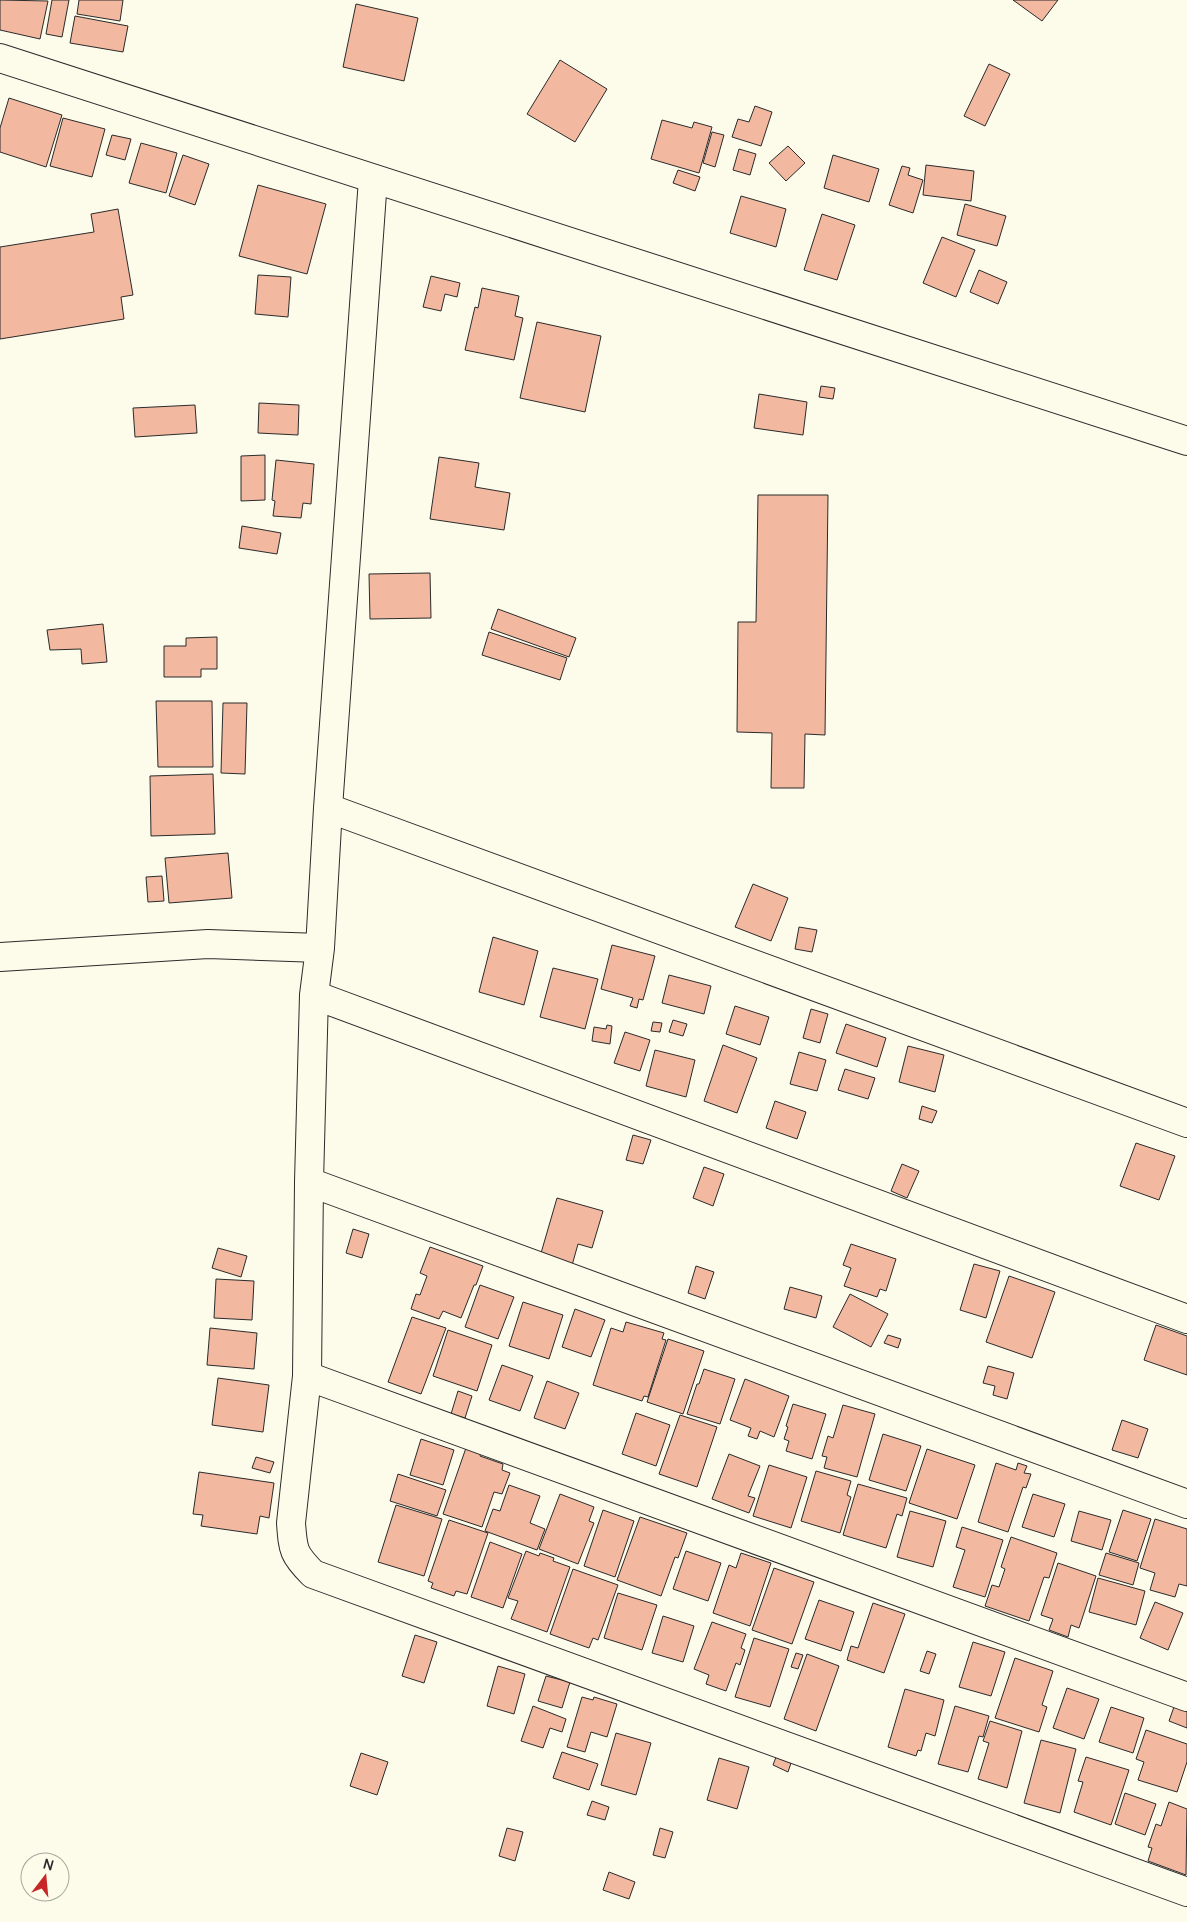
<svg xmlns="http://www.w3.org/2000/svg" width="1187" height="1922" font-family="Manrope,sans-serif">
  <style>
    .building { fill: #f2b8a0; stroke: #2b2b2b }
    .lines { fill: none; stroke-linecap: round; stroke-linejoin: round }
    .minor-casing { stroke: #2b2b2b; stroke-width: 30 }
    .secondary-casing { stroke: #2b2b2b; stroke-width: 30 }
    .minor { stroke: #fdfbea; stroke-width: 28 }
    .secondary { stroke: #fdfbea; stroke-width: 28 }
  </style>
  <rect width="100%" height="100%" fill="#fdfbea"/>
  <path class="building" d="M0,0L48,1L40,39L0,30Z
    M52,0H69L62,37L46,34Z
    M79,0H123L120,21L77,14Z
    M1013,0H1058L1042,21Z
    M356,4L418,18L404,81L343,67Z
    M75,16L128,26L123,52L70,43Z
    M560,60L607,89L575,142L527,114Z
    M989,64L1010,74L985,126L964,116Z
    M9,98L62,115L46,167L0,152V128Z
    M755,106L772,112L761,146L732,137L738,119L749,122Z
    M63,118L105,129L92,177L50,166Z
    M662,120L692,128L694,122L712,127L699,173L651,159Z
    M712,132L724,135L715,167L703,163Z
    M112,135L131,139L125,160L106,155Z
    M141,143L177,153L166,193L129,183Z
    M788,146L805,163L786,181L769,163Z
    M739,149L756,154L750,175L733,170Z
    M183,155L209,164L195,205L169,196Z
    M833,155L879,169L869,202L824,188Z
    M926,165L974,171L971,201L923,195Z
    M902,166L910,168L908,175L923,180L913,213L889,205Z
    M678,170L700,177L695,191L673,183Z
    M258,185L326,204L307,274L239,256Z
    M741,196L786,209L776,247L730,233Z
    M965,204L1006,216L997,246L957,235Z
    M118,209L133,295L121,297L124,319L0,339V247L94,232L91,214Z
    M822,214L855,225L837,280L804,270Z
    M942,237L975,250L956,297L923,283Z
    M979,270L1007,282L998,304L970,292Z
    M258,275L291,277L288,317L255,314Z
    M431,276L460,283L457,297L445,294L441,311L423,307Z
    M482,288L519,296L515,316L523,318L514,360L465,350L475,307L478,308Z
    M537,322L601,336L585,412L520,398Z
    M821,386L835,388L833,399L819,397Z
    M759,394L807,402L803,435L754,428Z
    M259,403L299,405L298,435L258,433Z
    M195,405L197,433L135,437L133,408Z
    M265,455V500L241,501V456Z
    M439,457L479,463L475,487L510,493L504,530L430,519Z
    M276,460L314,464L311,504L303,503L301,518L273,516L275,501L272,500Z
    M758,495H828L825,735L805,734L804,788H771L772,733L737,732L738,622H756Z
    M242,526L281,533L277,554L239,548Z
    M430,573L431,618L370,619L369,574Z
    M498,609L576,638L569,657L491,629Z
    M103,624L107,662L82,664L81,649L50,650L47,630Z
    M489,632L567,658L560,680L482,655Z
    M217,637V669H201V677H164V646H186V638Z
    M156,701H212L213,767H158Z
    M223,703H247L245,774L221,773Z
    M213,774L215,834L151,836L150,776Z
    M228,853L232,898L169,903L165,858Z
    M162,876L164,901L148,902L146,877Z
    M753,884L788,898L771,941L735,927Z
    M799,927L817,930L812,952L795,949Z
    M493,937L538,951L524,1005L479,992Z
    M612,945L655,956L643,1000L639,999L637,1008L630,1006L633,998L601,989Z
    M553,968L598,979L585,1029L540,1017Z
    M669,975L711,986L704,1014L662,1003Z
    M735,1006L769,1017L760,1045L726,1034Z
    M811,1009L828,1014L820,1043L803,1038Z
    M673,1020L687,1024L683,1036L669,1032Z
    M653,1022L662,1023L660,1032L651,1031Z
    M846,1024L886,1038L877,1067L836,1053Z
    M607,1025L612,1026L610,1044L592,1041L594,1027L606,1029Z
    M625,1032L650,1040L640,1071L614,1063Z
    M723,1045L757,1058L737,1113L704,1101Z
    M908,1046L944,1055L935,1092L899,1082Z
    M655,1050L695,1060L686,1097L646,1086Z
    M799,1052L826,1060L817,1091L790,1084Z
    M845,1069L875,1078L868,1099L838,1090Z
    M775,1101L806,1112L797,1139L766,1128Z
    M922,1106L937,1111L932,1123L919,1119Z
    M633,1135L651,1140L643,1164L626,1160Z
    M1136,1143L1175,1156L1159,1200L1120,1186Z
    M902,1164L919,1171L907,1198L891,1191Z
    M704,1167L724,1174L713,1206L693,1198Z
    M557,1198L603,1211L592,1248L578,1244L571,1269L539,1260Z
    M353,1229L369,1234L362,1258L346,1253Z
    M851,1244L896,1259L886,1291L880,1289L877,1297L844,1286L851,1268L843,1265Z
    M430,1247L483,1266L476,1285H474L461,1318L443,1311L439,1319L411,1309L416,1294L420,1295L427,1276L420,1273Z
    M218,1248L247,1256L241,1277L212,1268Z
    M974,1264L1000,1271L986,1318L960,1310Z
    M696,1266L714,1272L705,1299L688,1293Z
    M1009,1276L1055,1292L1032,1358L986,1342Z
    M216,1279L254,1281L252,1320L214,1318Z
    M480,1285L514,1297L498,1339L465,1327Z
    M790,1287L822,1296L816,1318L784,1309Z
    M850,1294L888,1314L871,1347L833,1327Z
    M523,1302L563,1315L549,1359L509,1346Z
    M575,1309L605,1320L591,1357L562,1347Z
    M412,1317L446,1328L421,1394L388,1382Z
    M626,1322L664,1333L662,1339L666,1340L648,1397L644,1396L642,1401L593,1385L611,1328L623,1332Z
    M1156,1325L1187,1336V1375L1144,1360Z
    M210,1328L257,1333L254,1369L207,1365Z
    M448,1330L492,1345L477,1391L433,1376Z
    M888,1335L901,1339L898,1348L884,1343Z
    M668,1339L704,1351L683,1414L647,1402Z
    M502,1365L533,1376L520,1411L489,1400Z
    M988,1366L1014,1373L1007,1399L993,1395L995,1386L983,1383Z
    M704,1369L735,1379L720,1424L687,1414L697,1384H699Z
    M218,1378L269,1385L263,1432L212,1425Z
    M745,1379L789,1396L774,1437L760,1431L757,1439L748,1436L751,1428L730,1420Z
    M547,1381L579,1393L565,1429L534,1418Z
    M458,1391L472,1396L465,1418L451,1414Z
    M793,1404L826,1414L812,1459L786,1451L789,1441L784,1439L788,1427L786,1426Z
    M843,1405L875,1414L857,1477L824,1468L827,1457L822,1456L828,1436L833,1438Z
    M636,1413L670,1425L656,1466L622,1454Z
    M680,1415L717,1427L697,1487L659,1474Z
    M1122,1420L1148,1429L1138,1458L1112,1450Z
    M883,1434L921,1446L906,1491L869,1480Z
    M421,1439L454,1450L443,1485L410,1475Z
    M467,1445L482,1450L480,1456L503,1464L502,1470L510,1473L502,1494L494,1492L482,1527L443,1514Z
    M927,1449L975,1465L957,1519L909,1503Z
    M729,1454L760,1466L748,1496L755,1498L749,1513L712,1499Z
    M256,1457L274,1462L270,1473L252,1468Z
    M996,1463L1016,1470L1018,1463L1027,1466L1024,1473L1031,1474L1026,1488L1023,1487L1008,1532L978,1522Z
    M769,1465L807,1477L791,1528L753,1516Z
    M816,1471L851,1481L847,1495L851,1497L840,1533L801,1521Z
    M199,1472L274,1483L269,1518L260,1516L257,1534L201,1526L203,1515L193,1514Z
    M398,1474L446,1490L437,1516L390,1501Z
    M858,1484L907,1498L902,1516L897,1514L886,1548L843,1535Z
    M509,1485L540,1496L530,1523L545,1529L537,1550L485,1531L493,1509L500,1511Z
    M560,1494L594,1507L589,1521L594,1523L578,1564L539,1549Z
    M1033,1494L1065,1504L1054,1537L1022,1527Z
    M396,1505L442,1519L424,1576L378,1562Z
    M603,1510L634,1521L615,1577L584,1566Z
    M1123,1510L1151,1519L1137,1561L1109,1552Z
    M910,1511L946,1521L933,1567L897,1557Z
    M1079,1511L1111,1520L1102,1550L1071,1541Z
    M640,1517L687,1533L678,1558L675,1557L661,1596L617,1580Z
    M1155,1519L1187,1529V1586L1179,1584L1175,1597L1150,1590L1155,1573L1140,1568Z
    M449,1520L488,1533L467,1594L456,1591L454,1596L431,1588L433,1583L428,1581Z
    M962,1527L1003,1540L985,1597L953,1587L965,1550L956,1547Z
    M1011,1537L1057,1553L1049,1578L1044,1577L1029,1621L985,1606L992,1585L999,1587L1005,1569L1001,1567Z
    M490,1542L522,1554L503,1608L471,1597Z
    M526,1551L539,1556L540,1553L554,1558L553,1561L570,1567L547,1632L511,1619L518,1601L508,1598Z
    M686,1551L721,1563L708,1601L673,1589Z
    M741,1553L771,1563L750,1626L713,1613L729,1565L736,1568Z
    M1106,1553L1139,1563L1133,1585L1099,1575Z
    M1058,1563L1096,1576L1079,1628L1071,1625L1068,1637L1049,1630L1053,1619L1041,1615Z
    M774,1568L814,1582L792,1644L752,1630Z
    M573,1569L618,1585L598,1640L593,1638L589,1648L550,1634Z
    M1098,1578L1145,1591L1136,1625L1089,1612Z
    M618,1593L657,1605L642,1650L604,1638Z
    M819,1600L854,1612L841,1651L805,1639Z
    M1155,1602L1183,1613L1168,1650L1140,1638Z
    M873,1603L905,1614L884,1673L847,1660L851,1646L858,1648Z
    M663,1616L694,1626L683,1662L652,1653Z
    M712,1622L746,1634L741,1648L745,1650L740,1665L736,1663L726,1691L706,1684L709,1675L694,1669Z
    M415,1635L437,1642L424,1683L402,1676Z
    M754,1638L789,1649L770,1707L735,1697Z
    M973,1642L1005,1652L991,1696L959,1687Z
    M927,1651L936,1654L929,1674L920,1671Z
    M796,1653L803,1655L798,1669L791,1667Z
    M807,1654L839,1666L816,1731L784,1719Z
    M1015,1658L1053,1671L1042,1705L1047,1707L1039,1732L995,1718Z
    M498,1666L525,1674L514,1714L487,1706Z
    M546,1676L570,1682L562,1708L538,1701Z
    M1067,1688L1099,1699L1084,1739L1053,1728Z
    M905,1689L944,1700L935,1736L926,1733L921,1751L918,1750L916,1756L888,1747Z
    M582,1697L593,1700L594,1697L617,1704L607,1737L591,1732L585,1752L567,1747Z
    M1175,1704L1187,1708V1728L1169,1721Z
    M533,1706L566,1719L562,1732L550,1728L543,1748L521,1741Z
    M955,1706L989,1716L983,1737L979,1736L968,1772L938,1764Z
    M1111,1707L1144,1718L1133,1753L1099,1742Z
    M990,1721L1022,1731L1007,1788L978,1779L989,1743L983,1741Z
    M1146,1730L1187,1744V1762L1177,1792L1138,1780L1144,1762L1136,1759Z
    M616,1733L651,1743L636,1795L601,1785Z
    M1041,1740L1076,1749L1060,1813L1024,1803Z
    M562,1752L598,1764L589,1790L553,1778Z
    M361,1753L388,1762L377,1795L350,1786Z
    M776,1757L791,1763L788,1772L773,1765Z
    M1086,1757L1129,1770L1111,1825L1074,1812L1083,1782L1078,1781Z
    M719,1758L749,1767L737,1809L707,1800Z
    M1125,1793L1156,1804L1145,1835L1115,1824Z
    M592,1801L609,1807L605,1820L587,1815Z
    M1169,1802L1187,1809L1186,1875L1148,1861L1152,1848L1148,1847L1156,1824L1161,1826Z
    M507,1828L523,1832L515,1861L499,1856Z
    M660,1828L673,1832L665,1858L653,1855Z
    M609,1872L635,1882L629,1899L603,1890Z"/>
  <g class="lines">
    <g class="minor-casing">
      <path id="minor" d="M373,179L328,808L320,948L314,995L309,1182L307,1376L291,1523C293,1550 293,1554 313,1574L1187,1892
        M328,808L1187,1123
        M0,957L208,944L320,948
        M314,995L1187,1319
        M309,1182L1187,1504
        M307,1376L1187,1697"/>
    </g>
    <g class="secondary-casing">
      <path id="secondary" d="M0,58L1187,441"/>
    </g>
    <use href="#minor" class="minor"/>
    <use href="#secondary" class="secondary"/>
  </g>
  <g transform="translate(45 1877) rotate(16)"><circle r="24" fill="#fdfbea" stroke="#a9a89e"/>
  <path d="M0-4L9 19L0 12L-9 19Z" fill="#c62828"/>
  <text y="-8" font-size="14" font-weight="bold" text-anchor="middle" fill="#2b2b2b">N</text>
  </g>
</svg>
